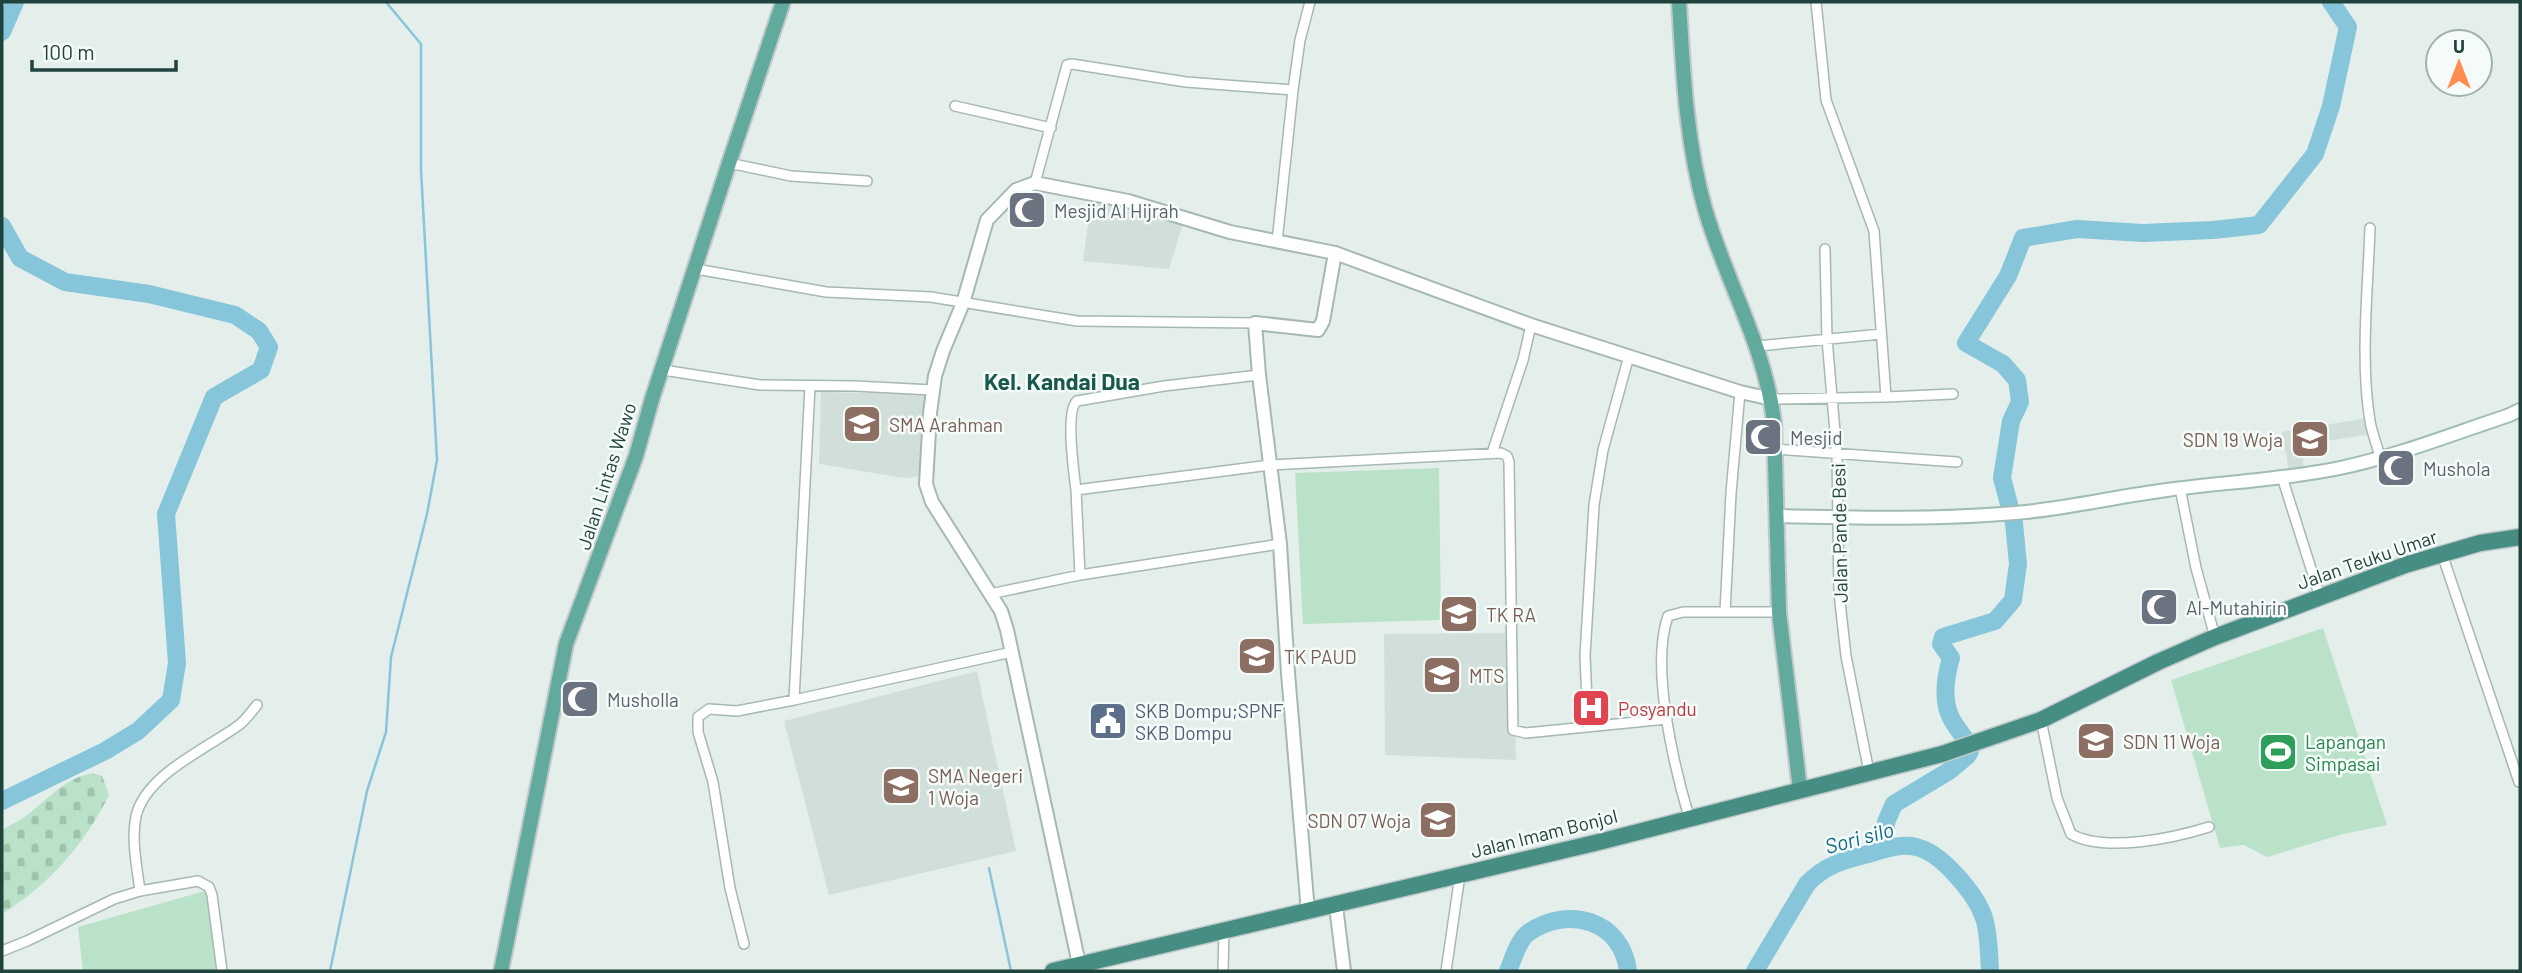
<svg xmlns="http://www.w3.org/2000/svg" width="2522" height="973" font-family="Barlow,sans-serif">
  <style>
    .built { fill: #d1dfda }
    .green { fill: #bae2c9 }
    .cemetery { fill: url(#cemetery-stones) }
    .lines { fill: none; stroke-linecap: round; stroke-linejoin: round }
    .stream { stroke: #86c5da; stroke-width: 2.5 }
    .river { stroke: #86c5da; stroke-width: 18 }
    .minor-casing { stroke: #a5b8b3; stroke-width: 12 }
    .tertiary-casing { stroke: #a5b8b3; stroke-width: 16 }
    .secondary-casing { stroke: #a0bcb5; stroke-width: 16 }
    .primary-casing { stroke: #c1cac9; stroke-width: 18 }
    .trunk-casing { stroke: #c1cac9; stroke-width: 19 }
    .minor { stroke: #fff; stroke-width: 9 }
    .tertiary { stroke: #fff; stroke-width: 12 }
    .secondary { stroke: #fff; stroke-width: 12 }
    .primary { stroke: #63aa9e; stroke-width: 14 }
    .trunk { stroke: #468e84; stroke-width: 16 }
    .labels { text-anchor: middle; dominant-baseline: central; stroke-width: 5; stroke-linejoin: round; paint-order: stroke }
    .worship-label { font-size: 19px; fill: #5b616d; stroke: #f5fbf8; text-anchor: start }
    .education-label { font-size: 19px; fill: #785e54; stroke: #f5fbf8; text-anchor: start }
    .street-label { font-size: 19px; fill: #20433d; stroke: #f5fbf8 }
    .health-label { font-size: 19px; fill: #be3a42; stroke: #f5fbf8; text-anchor: start }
    .service-label { font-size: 19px; fill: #4e5e75; stroke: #f5fbf8; text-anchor: start }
    .leisure-label { font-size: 19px; fill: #27864d; stroke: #f5fbf8; text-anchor: start }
    .water-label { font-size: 21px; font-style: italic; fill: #126987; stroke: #f5fbf8 }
    .quarter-label { font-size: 23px; font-weight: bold; fill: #19584e; stroke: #f5fbf8 }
  </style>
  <defs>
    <pattern id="cemetery-stones" width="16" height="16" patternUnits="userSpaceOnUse" patternTransform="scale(1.75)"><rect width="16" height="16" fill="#bae2c9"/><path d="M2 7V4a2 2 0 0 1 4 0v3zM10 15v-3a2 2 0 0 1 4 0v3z" fill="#a0c3ae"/></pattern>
  </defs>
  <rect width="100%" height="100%" fill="#e4efeb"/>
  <path class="built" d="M1092,195L1183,223L1169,269L1083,261Z
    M821,392L928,394L921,476L907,478L891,476L819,464Z
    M2368,418L2371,434L2301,445L2304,468L2289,471L2282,432Z
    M1513,633L1516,760L1385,755L1384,634Z
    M977,671L1016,851L829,895L784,721Z"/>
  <path class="green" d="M1439,468L1441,620L1303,624L1295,473Z
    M2323,628L2387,825L2343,834L2267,857L2244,845L2220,848L2171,680Z
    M208,890L218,971H83L78,927Z"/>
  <path class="cemetery" d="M93,773L102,776L109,795C84,845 50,884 2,914V830C11,824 23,819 31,812C52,795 66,778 93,773Z"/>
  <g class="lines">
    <path class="stream" d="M989,868L1011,971
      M330,971L367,791L386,732L391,657L427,514L437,460L421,170V44L386,2"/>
    <path class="river" d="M2,32L15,2
      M2,226L20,258L65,282L149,294L235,315L259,331L269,347L261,370L214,397L166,514L177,663L171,700L138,731L105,751L2,801
      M1885,849L1886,822L1894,804L1949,771L1967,756L1970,751C1965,734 1958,732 1951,718C1942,700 1946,675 1951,658L1941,644L1943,637L1995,621L2013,600L2018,564L2014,523L2002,478L2011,421L2020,402L2017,380L2003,364L1966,343L2008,276L2023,238L2077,229L2143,233L2213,230L2259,225L2315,154L2331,106L2348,27L2331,2
      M1508,971C1513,960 1518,940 1528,933C1568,905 1622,920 1628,971
      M1755,971L1807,884C1825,865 1844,860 1868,854C1882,850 1901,843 1916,847C1941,852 1976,894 1984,918C1989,934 1989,954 1990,971"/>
    <g class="minor-casing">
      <path id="minor" d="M955,106L1051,128
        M729,163L791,176L867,181
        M1035,183L1067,65L1072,64L1186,82L1293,90L1300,40L1310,2
        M2370,228C2368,288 2360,361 2370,421C2372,433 2377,445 2380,457
        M1277,242L1293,90
        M1825,249L1827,339L1837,455L1839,593L1846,656L1869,772
        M696,269L826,292L931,297L1077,321L1255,323
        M1758,346L1881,334
        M663,370L760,385L855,386L932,390
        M1886,397L1953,394
        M1772,399L1886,397L1874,231L1826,100L1816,2
        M1774,449L1957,462
        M1492,453L1523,360L1531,325
        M2282,477L2320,597
        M2180,488L2196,568L2215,637
        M1076,490C1074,473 1065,411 1077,401L1164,386L1259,375
        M2442,554L2519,782
        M1080,575L1076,490L1270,465L1501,453L1507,456L1509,462L1513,730L1526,733L1667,719
        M990,594L1080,575L1280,544
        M1725,612L1731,493L1740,392
        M794,700L810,386
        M2041,720L2057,798L2071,834C2105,853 2174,838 2209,827
        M1591,726L1587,701L1585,656L1594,505L1603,450L1629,356
        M1689,817C1674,766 1650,667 1668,616L1683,612H1779
        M140,891C137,867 131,840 136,816C146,774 208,748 239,725C246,720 251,712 257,705
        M744,944L730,888L713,782L698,732V717L709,709L737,711L794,700L1012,652
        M2,951L27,941L114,899L140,891L198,881L209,887L212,895L222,971
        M1223,971L1224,931
        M1446,971L1460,875"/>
    </g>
    <g class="tertiary-casing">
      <path id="tertiary" d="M1336,906L1344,971
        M1308,912L1288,673L1280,544L1259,375L1255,323L1318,330L1323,321L1335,253
        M1079,964L1007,630L1001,611L932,502L926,484L930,413L935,376L943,351L963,303L987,220L1016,190L1035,183L1128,201L1230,232L1335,253L1531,325L1740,392L1772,399"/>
    </g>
    <g class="secondary-casing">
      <path id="secondary" d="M1777,516C1859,518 1943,520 2026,512C2073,507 2120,496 2167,490C2224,482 2283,480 2340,468C2397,456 2452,434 2507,416L2520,410"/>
    </g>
    <g class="primary-casing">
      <path id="primary" d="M1679,2C1683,71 1686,142 1705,209C1726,282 1765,345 1774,422L1779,612L1800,790
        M501,971L566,644L636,456L652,399L729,163L783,2"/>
    </g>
    <g class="trunk-casing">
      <path id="trunk" d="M1053,971L1599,842L1942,754L2041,720L2158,662L2215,637L2405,565L2480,543L2520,537"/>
    </g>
    <use href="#minor" class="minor"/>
    <use href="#tertiary" class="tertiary"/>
    <use href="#secondary" class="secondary"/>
    <use href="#primary" class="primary"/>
    <use href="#trunk" class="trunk"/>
  </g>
  <defs>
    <g id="mosque-square" transform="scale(2.0125)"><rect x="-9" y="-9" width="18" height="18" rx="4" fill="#6b7280" stroke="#f5fbf8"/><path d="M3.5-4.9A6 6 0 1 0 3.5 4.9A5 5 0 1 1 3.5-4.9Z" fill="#fff"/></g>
    <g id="school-square" transform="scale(2.0125)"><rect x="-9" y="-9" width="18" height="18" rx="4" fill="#8d6e63" stroke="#f5fbf8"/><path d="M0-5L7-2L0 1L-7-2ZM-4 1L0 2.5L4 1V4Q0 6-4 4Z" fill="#fff"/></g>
    <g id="hospital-square" transform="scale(2.0125)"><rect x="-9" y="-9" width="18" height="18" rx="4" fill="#e0444e" stroke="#f5fbf8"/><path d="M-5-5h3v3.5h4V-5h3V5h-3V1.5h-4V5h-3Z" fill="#fff"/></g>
    <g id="civic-square" transform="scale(2.0125)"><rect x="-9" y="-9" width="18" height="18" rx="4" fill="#5c6f8a" stroke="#f5fbf8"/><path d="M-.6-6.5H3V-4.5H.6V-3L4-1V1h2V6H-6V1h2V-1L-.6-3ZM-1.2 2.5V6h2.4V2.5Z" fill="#fff"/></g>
    <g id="stadium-square" transform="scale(2.0125)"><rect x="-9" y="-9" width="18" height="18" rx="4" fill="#2e9e5b" stroke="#f5fbf8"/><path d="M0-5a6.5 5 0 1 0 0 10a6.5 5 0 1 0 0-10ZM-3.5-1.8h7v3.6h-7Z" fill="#fff"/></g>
  </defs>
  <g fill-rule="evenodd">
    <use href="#mosque-square" x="1027" y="210"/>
    <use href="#school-square" x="862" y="424"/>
    <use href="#mosque-square" x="1763" y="437"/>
    <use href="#school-square" x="2310" y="439"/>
    <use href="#mosque-square" x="2396" y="468"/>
    <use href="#mosque-square" x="2159" y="607"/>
    <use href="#school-square" x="1459" y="614"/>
    <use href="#school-square" x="1257" y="656"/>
    <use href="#school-square" x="1442" y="675"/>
    <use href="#mosque-square" x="580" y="699"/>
    <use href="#hospital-square" x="1591" y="708"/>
    <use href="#civic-square" x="1108" y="721"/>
    <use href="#school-square" x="2096" y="741"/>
    <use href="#stadium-square" x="2278" y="752"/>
    <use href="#school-square" x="901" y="786"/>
    <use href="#school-square" x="1438" y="820"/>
  </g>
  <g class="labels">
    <g class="worship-label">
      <text x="1054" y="210">Mesjid Al Hijrah</text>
      <text x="1790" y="437">Mesjid</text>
      <text x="2423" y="468">Mushola</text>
      <text x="2186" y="607">Al-Mutahirin</text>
      <text x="607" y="699">Musholla</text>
    </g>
    <g class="education-label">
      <text x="889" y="424">SMA Arahman</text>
      <text x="2283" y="439" text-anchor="end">SDN 19 Woja</text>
      <text x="1486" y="614">TK RA</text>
      <text x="1284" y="656">TK PAUD</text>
      <text x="1469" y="675">MTS</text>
      <text x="2123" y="741">SDN 11 Woja</text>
      <text x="928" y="775">SMA Negeri<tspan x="928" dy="22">1 Woja</tspan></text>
      <text x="1411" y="820" text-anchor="end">SDN 07 Woja</text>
    </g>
    <g class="street-label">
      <text transform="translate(606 476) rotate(-72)">Jalan Lintas Wawo</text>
      <text transform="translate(1839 533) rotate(-91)">Jalan Pande Besi</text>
      <text transform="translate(2367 559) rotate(-19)">Jalan Teuku Umar</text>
      <text transform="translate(1544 833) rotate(-14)">Jalan Imam Bonjol</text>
    </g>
    <g class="health-label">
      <text x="1618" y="708">Posyandu</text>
    </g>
    <g class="service-label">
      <text x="1135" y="710">SKB Dompu;SPNF<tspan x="1135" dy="22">SKB Dompu</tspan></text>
    </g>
    <g class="leisure-label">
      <text x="2305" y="741">Lapangan<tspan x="2305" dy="22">Simpasai</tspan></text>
    </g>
    <g class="water-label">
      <text transform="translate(1859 837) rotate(-15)">Sori silo</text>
    </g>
    <g class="quarter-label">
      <text x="1062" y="381">Kel. Kandai Dua</text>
    </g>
  </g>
  <rect width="2522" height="973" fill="none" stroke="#20433d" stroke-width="7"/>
  <g transform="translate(2459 63)"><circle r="33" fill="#f5fbf8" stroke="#a0b1ad" stroke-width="2"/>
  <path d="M0-5L12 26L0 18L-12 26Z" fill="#ff8c51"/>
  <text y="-10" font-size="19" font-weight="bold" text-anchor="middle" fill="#20433d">U</text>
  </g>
  <path d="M32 60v10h144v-10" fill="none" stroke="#20433d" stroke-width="3.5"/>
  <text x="42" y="60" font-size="21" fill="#20433d" stroke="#f5fbf8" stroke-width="5" paint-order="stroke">100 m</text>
</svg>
